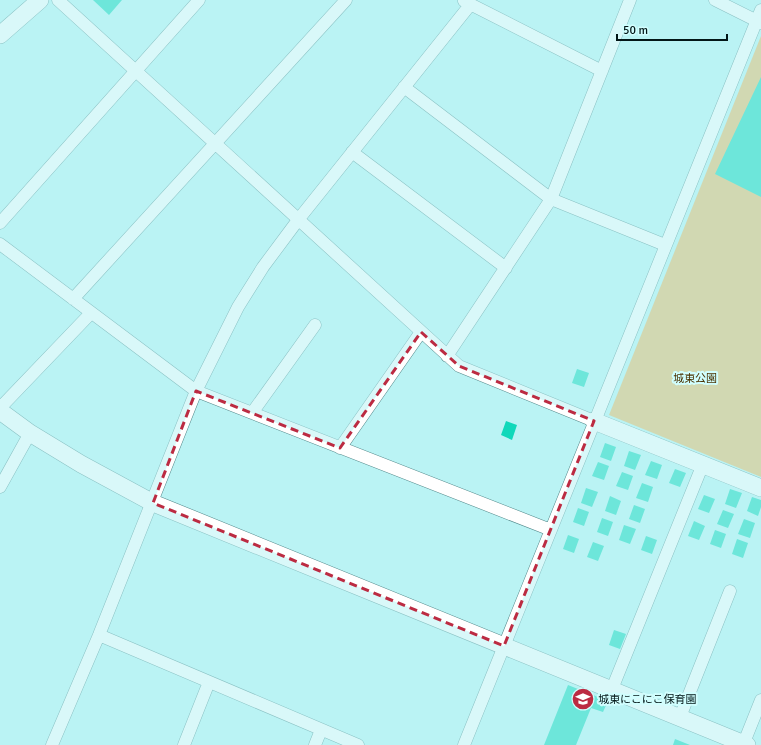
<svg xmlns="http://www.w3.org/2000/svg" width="761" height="745" font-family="Signika,'Noto Sans JP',sans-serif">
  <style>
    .green { fill: #eeb963 }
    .building { fill: #10d8ba }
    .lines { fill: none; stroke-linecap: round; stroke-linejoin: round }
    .street-casing { stroke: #52888a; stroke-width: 13 }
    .secondary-casing { stroke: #52888a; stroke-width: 18 }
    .street { stroke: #fff; stroke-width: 12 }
    .secondary { stroke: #fff; stroke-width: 17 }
    .marked { fill: none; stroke: #bc2b42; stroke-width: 3; stroke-dasharray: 8 5; stroke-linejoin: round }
    .labels { text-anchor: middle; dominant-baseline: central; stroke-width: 4; stroke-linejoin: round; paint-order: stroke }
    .park-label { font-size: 11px; fill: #4c3303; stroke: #d1fefe }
    .poi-label { font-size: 11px; fill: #021617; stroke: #d1fefe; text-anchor: start }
  </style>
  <rect width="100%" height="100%" fill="#baf3f4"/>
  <path class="green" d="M761,36V477L609,415Z"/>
  <path class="building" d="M93,0H122L109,15Z
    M761,77V197L715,174Z
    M577,369L589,373L584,387L572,383Z
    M506,421L517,425L512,440L501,435Z
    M605,443L616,447L611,461L600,457Z
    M629,451L641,455L635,470L624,466Z
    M651,461L662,465L657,479L645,475Z
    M598,462L609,466L604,480L592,476Z
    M675,469L686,473L680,487L669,483Z
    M622,472L633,476L628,490L616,486Z
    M642,483L653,487L648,502L636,498Z
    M586,488L598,492L592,507L581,503Z
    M730,489L742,493L736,508L725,504Z
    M704,495L715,499L709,513L698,509Z
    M610,496L621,501L616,515L605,511Z
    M752,497L761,500V507L758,516L747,511Z
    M634,505L645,509L640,523L629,519Z
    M578,508L589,512L584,526L573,522Z
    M723,510L734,514L728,528L717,524Z
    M602,518L613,522L608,536L597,532Z
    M744,519L755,523L750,538L738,534Z
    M694,521L705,526L699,540L688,536Z
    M624,525L636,529L630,544L619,540Z
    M715,530L726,534L721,548L710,544Z
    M568,535L579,539L574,553L563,549Z
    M646,536L657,540L652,554L641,550Z
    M737,539L748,543L743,558L732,554Z
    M593,542L604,546L598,561L587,557Z
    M614,630L626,634L620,649L609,645Z
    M568,685L608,701L603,712L591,708L576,745H544Z
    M675,739L690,745H673Z"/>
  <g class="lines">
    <g class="street-casing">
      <path id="street" d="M58,0L459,366L594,421
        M715,0L761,23
        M464,1L602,71
        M404,87L551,199L665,245
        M352,152L506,268
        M0,223L199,0
        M0,244L196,391L551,530
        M73,299L346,0
        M447,356L551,199L630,0
        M0,408L91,313
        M252,413L315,325
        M340,448L421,332
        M0,487L30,433
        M99,635L358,745
        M612,689L703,464
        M680,717L730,591
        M52,745L99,635L196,391L238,307L263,267L298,220L470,5
        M184,745L209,682
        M315,745L321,730
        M464,745L761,10
        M743,745L761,700"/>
    </g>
    <g class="secondary-casing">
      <path id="secondary" d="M0,35L40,0
        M0,411L30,433L81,464L153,503L747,745
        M594,421L761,488"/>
    </g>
    <use href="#street" class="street"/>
    <use href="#secondary" class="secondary"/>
  </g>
  <path d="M0 0H761V745H0ZM421,332L459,366L594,421L504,646L153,503L196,391L340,448Z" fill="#baf3f4" fill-opacity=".55" fill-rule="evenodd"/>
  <path class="marked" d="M421,332L459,366L594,421L504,646L153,503L196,391L340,448Z"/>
  <defs>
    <g id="school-disc" transform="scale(1.15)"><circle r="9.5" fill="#bc2b42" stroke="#d1fefe"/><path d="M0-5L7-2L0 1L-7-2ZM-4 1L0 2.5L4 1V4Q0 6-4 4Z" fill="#fff"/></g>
  </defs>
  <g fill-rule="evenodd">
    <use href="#school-disc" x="583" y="699"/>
  </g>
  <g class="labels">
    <g class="park-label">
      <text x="695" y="378">城東公園</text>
    </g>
    <g class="poi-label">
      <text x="598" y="699">城東にこにこ保育園</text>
    </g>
  </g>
  <path d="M617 34v6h110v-6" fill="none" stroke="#021617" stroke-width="2"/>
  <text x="623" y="34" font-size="12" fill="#021617" stroke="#d1fefe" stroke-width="3" paint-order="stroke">50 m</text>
</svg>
